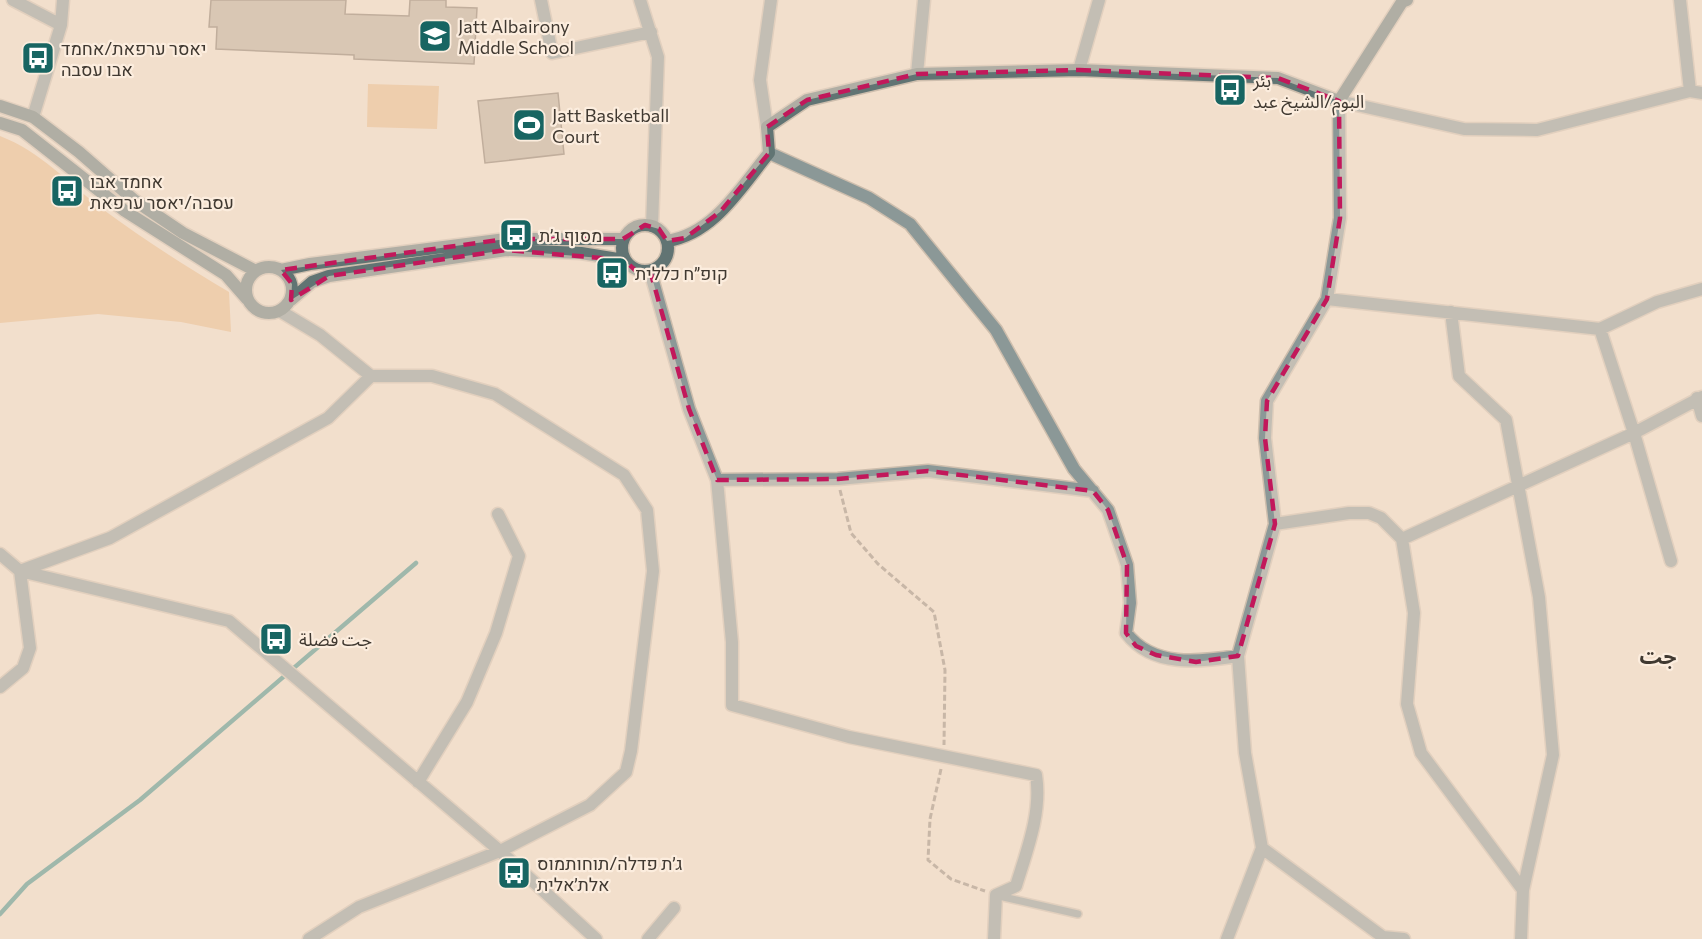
<svg xmlns="http://www.w3.org/2000/svg" width="1702" height="939" font-family="Commissioner,'Noto Sans Arabic',Heebo,sans-serif">
  <style>
    .green { fill: #e8ba87 }
    .lines { fill: none; stroke-linecap: round; stroke-linejoin: round }
    .stream { stroke: #3b8a84; stroke-width: 4.5 }
    .building { fill: #bbaa97; stroke: #857463; stroke-width: 1.5 }
    .lane-casing { stroke: #cebead; stroke-width: 10 }
    .street-casing { stroke: #cebead; stroke-width: 15 }
    .secondary-casing { stroke: #cebead; stroke-width: 15 }
    .path { stroke: #94877a; stroke-width: 3; stroke-dasharray: 6 3; stroke-linecap: butt }
    .lane { stroke: #8b9897; stroke-width: 7 }
    .street { stroke: #8b9897; stroke-width: 12 }
    .secondary { stroke: #617473; stroke-width: 12 }
    .marked { fill: none; stroke: #c2185b; stroke-width: 4.5; stroke-dasharray: 12 8; stroke-linejoin: round }
    .labels { text-anchor: middle; dominant-baseline: central; stroke-width: 4.5; stroke-linejoin: round; paint-order: stroke }
    .poi-label { font-size: 18px; fill: #403931; stroke: #fcedde; text-anchor: start }
    .quarter-label { font-size: 21px; font-weight: bold; fill: #403931; stroke: #fcedde }
  </style>
  <rect width="100%" height="100%" fill="#f2dfcc"/>
  <path class="green" d="M368,84L439,86L437,129L367,127Z
    M0,136C41,152 67,182 101,208C143,239 185,266 229,292L231,332L181,322L98,314L0,323Z"/>
  <g class="lines">
    <path class="stream" d="M0,914L27,884L140,800L416,563"/>
  </g>
  <path class="building" d="M211,0H346L345,14L409,16L410,0H446V7L477,8L474,64L354,59V55L216,49L217,27H209Z
    M558,93L564,154L485,163L478,101Z"/>
  <g class="lines">
    <g class="lane-casing">
      <path id="lane" d="M999,896L1078,914"/>
    </g>
    <g class="street-casing">
      <path id="street" d="M13,0L61,25
        M541,0L552,53L651,32
        M640,0L658,57L652,226
        M1680,0L1690,91
        M1079,70L1099,0
        M917,74L924,0
        M33,117L61,25L63,0
        M767,127L760,80L771,0
        M769,153L869,198L910,224L996,330L1074,469L1108,510L1127,565L1130,603L1126,633C1153,668 1199,662 1238,656
        M650,271L689,409L717,480L732,642V705L849,737L1036,775C1042,812 1027,850 1016,886L996,895L994,939
        M1327,299L1600,329L1634,433L1671,561
        M280,311L320,335L371,376H432L495,394L624,475L647,510L653,571L631,751L626,772L590,805L500,851L359,907L309,939
        M1451,312L1459,376L1506,420L1539,597L1553,755L1523,890L1521,939
        M1600,329L1657,302L1702,289
        M1697,398L1702,416
        M717,480L838,479L928,471L1093,491
        M1275,524L1349,513H1369L1381,518L1402,539L1414,613L1407,704L1421,753L1523,890
        M1402,539L1634,433L1702,397
        M0,554L20,571L229,621L500,851L596,939
        M0,687L23,668L30,648L20,571L110,538L328,418L371,376
        M418,782L467,702L496,633L519,556L498,514
        M1262,848L1245,753L1238,656L1275,524L1265,438L1267,401L1327,299L1340,218L1339,101L1464,129L1537,130L1690,91L1702,93
        M648,939L674,908
        M1227,939L1262,848L1383,937L1404,939"/>
    </g>
    <g class="secondary-casing">
      <path id="secondary" d="M0,106L33,117L79,152L134,200L183,233L256,271
        M0,123L22,130L125,211L226,275L247,299
        M622 248a23 23 0 1 1 46 0a23 23 0 1 1-46 0Z
        M667,241C714,234 741,187 769,153L767,127L807,100L917,74L1079,70L1278,78L1339,101L1402,2L1407,0
        M246 290a23 23 0 1 1 46 0a23 23 0 1 1-46 0Z
        M281,270L310,264L506,239H623
        M291,300L312,282L329,276L506,250L581,253L624,260"/>
    </g>
    <path class="path" d="M840,490L851,533L878,564L934,612L945,670L944,745
      M941,769L930,819L928,860L951,879L985,891"/>
    <use href="#lane" class="lane"/>
    <use href="#street" class="street"/>
    <use href="#secondary" class="secondary"/>
  </g>
  <path d="M0 0H1702V939H0ZM1079,70L1278,78L1339,101L1340,218L1327,299L1267,401L1265,438L1275,524L1238,656L1196,662L1156,655L1136,646L1126,633L1127,565L1108,510L1093,491L928,471L838,479L717,480L689,409L651,274L635,270L624,260L506,250L329,276L291,300L292,284L281,270L506,239H623L645,225L659,229L667,241L685,238L720,212L769,153L767,127L807,100L917,74Z" fill="#f2dfcc" fill-opacity=".55" fill-rule="evenodd"/>
  <path class="marked" d="M1079,70L1278,78L1339,101L1340,218L1327,299L1267,401L1265,438L1275,524L1238,656L1196,662L1156,655L1136,646L1126,633L1127,565L1108,510L1093,491L928,471L838,479L717,480L689,409L651,274L635,270L624,260L506,250L329,276L291,300L292,284L281,270L506,239H623L645,225L659,229L667,241L685,238L720,212L769,153L767,127L807,100L917,74Z"/>
  <defs>
    <g id="school-square" transform="scale(1.725)"><rect x="-9" y="-9" width="18" height="18" rx="4" fill="#186562" stroke="#fcedde"/><path d="M0-5L7-2L0 1L-7-2ZM-4 1L0 2.5L4 1V4Q0 6-4 4Z" fill="#fff"/></g>
    <g id="bus-square" transform="scale(1.725)"><rect x="-9" y="-9" width="18" height="18" rx="4" fill="#186562" stroke="#fcedde"/><path d="M-5-6H5V4H4V6H2V4H-2V6H-4V4H-5ZM-3.5-4V0h7V-4ZM-3.5 1.2v1.5H-2V1.2ZM2 1.2v1.5H3.5V1.2Z" fill="#fff"/></g>
    <g id="stadium-square" transform="scale(1.725)"><rect x="-9" y="-9" width="18" height="18" rx="4" fill="#186562" stroke="#fcedde"/><path d="M0-5a6.5 5 0 1 0 0 10a6.5 5 0 1 0 0-10ZM-3.5-1.8h7v3.6h-7Z" fill="#fff"/></g>
  </defs>
  <g fill-rule="evenodd">
    <use href="#school-square" x="435" y="36"/>
    <use href="#bus-square" x="38" y="58"/>
    <use href="#bus-square" x="1230" y="90"/>
    <use href="#stadium-square" x="529" y="125"/>
    <use href="#bus-square" x="67" y="191"/>
    <use href="#bus-square" x="516" y="235"/>
    <use href="#bus-square" x="612" y="273"/>
    <use href="#bus-square" x="276" y="639"/>
    <use href="#bus-square" x="514" y="873"/>
  </g>
  <g class="labels">
    <g class="poi-label">
      <text x="458" y="26">Jatt Albairony<tspan x="458" dy="21">Middle School</tspan></text>
      <text x="61" y="48">יאסר ערפאת/אחמד<tspan x="61" dy="21">אבו עסבה</tspan></text>
      <text x="1253" y="80">بئر<tspan x="1253" dy="21">البوم/الشيخ عبد</tspan></text>
      <text x="552" y="115">Jatt Basketball<tspan x="552" dy="21">Court</tspan></text>
      <text x="90" y="181">אחמד אבו<tspan x="90" dy="21">עסבה/יאסר ערפאת</tspan></text>
      <text x="539" y="235">מסוף ג׳ת</text>
      <text x="635" y="273">קופ״ח כללית</text>
      <text x="299" y="639">جت فضلة</text>
      <text x="537" y="863">ג׳ת פדלה/תוחותמוס<tspan x="537" dy="21">אלת׳אלית</tspan></text>
    </g>
    <g class="quarter-label">
      <text x="1658" y="655">جت</text>
    </g>
  </g>
</svg>
